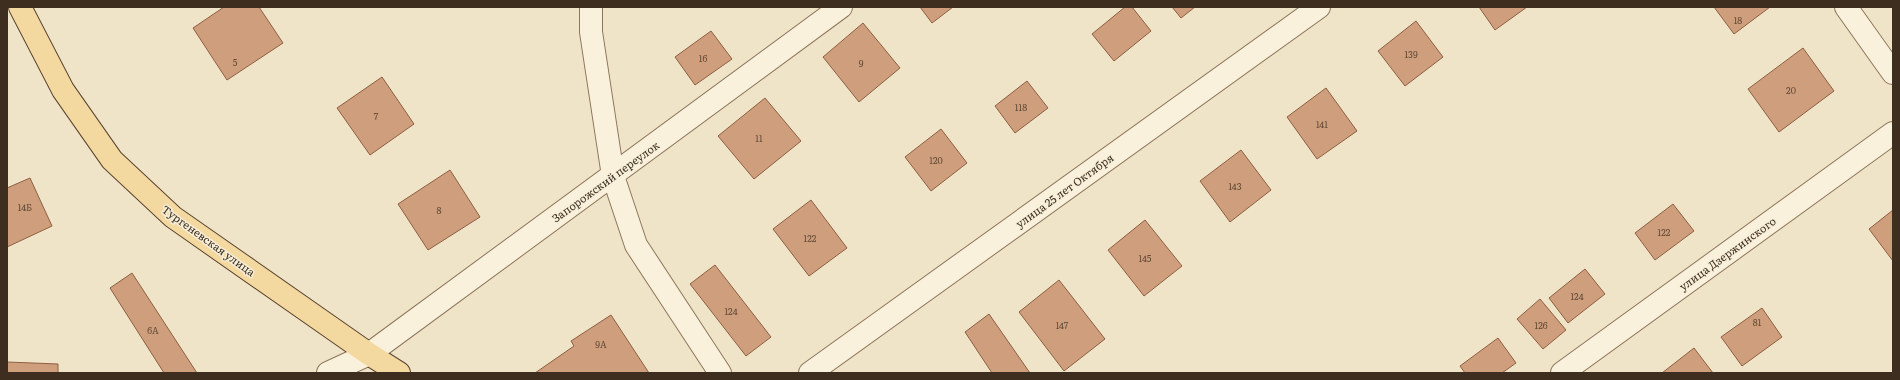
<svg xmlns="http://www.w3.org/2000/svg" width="1900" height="380" font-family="Literata,serif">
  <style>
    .building { fill: #cf9f7d; stroke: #8d5f41 }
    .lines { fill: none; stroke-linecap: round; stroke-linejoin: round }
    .minor-casing { stroke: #8d765c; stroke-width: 24 }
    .major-casing { stroke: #5b4430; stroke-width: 24 }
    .minor { stroke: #faf1dc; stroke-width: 22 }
    .major { stroke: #f3d9a0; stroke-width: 22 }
    .labels { text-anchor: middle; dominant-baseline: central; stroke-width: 3; stroke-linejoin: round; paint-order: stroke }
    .number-label { font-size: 9px; fill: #624a37 }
    .street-label { font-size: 11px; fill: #3d2e20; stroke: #f7eed8 }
  </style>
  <rect width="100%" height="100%" fill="#f0e4c8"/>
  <path class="building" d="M224,7H259L283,43L227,80L193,28Z
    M920,7H953L932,23Z
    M1125,7H1132L1151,31L1114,61L1092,34Z
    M1172,7H1195L1181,18Z
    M1479,7H1527L1495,30Z
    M1714,7H1770L1734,34Z
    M1416,21L1443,57L1405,86L1378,51Z
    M863,23L900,68L859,102L823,57Z
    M711,31L732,59L695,85L675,57Z
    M1803,48L1834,91L1779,132L1748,89Z
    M382,77L414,124L370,155L337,108Z
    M1027,81L1048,108L1015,133L995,106Z
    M1326,88L1357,131L1317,159L1287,117Z
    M765,98L801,141L754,179L718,136Z
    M941,129L967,163L931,191L905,157Z
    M1241,150L1271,190L1230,222L1200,181Z
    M450,170L480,217L428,250L398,204Z
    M30,178L52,226L7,247V188Z
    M811,200L847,248L809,276L773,229Z
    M1673,204L1694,231L1655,260L1635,233Z
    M1893,210V261L1869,229Z
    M1145,220L1182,266L1144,296L1108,250Z
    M715,265L771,337L746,356L690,284Z
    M1585,269L1605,294L1568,323L1549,298Z
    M132,273L197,373H164L110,288Z
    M1059,280L1105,339L1064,371L1019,312Z
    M1540,299L1566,330L1543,349L1517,319Z
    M1762,308L1782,337L1742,366L1721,337Z
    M989,314L1030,373H992L965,332Z
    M611,315L649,373H535L574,346L571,341Z
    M1498,338L1516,363L1502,373H1465L1460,366Z
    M1694,348L1713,373H1662Z
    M7,362L58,364V373H7Z"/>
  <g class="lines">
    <g class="minor-casing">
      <path id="minor" d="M591,7V32L613,176L636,245L720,373
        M1846,7L1893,73
        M328,373L369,354L841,7
        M810,373L1319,7
        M1562,373L1893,133"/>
    </g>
    <g class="major-casing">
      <path id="major" d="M20,7L63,90L112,160L173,217L369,354L399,373"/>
    </g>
    <use href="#minor" class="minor"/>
    <use href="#major" class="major"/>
  </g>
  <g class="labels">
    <g class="number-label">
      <text x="1738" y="20">18</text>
      <text x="1411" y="54">139</text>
      <text x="703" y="58">16</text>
      <text x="235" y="62">5</text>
      <text x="861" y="63">9</text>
      <text x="1791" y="90">20</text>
      <text x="1021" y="107">118</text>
      <text x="376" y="116">7</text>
      <text x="1322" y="124">141</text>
      <text x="759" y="138">11</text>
      <text x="936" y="160">120</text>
      <text x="1235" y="186">143</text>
      <text x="25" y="207">14Б</text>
      <text x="439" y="210">8</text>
      <text x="1664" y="232">122</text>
      <text x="810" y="238">122</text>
      <text x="1145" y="258">145</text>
      <text x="1577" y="296">124</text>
      <text x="731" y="311">124</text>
      <text x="1757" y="322">81</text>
      <text x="1062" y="325">147</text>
      <text x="1541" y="325">126</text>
      <text x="153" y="330">6А</text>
      <text x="601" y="344">9А</text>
    </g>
    <g class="street-label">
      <text transform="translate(605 181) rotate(-36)">Запорожский переулок</text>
      <text transform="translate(1064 190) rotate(-36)">улица 25 лет Октября</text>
      <text transform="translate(209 240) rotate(36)">Тургеневская улица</text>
      <text transform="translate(1727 253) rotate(-36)">улица Дзержинского</text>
    </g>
  </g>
  <rect width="1900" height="380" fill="none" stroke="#3d2e20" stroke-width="16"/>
</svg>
